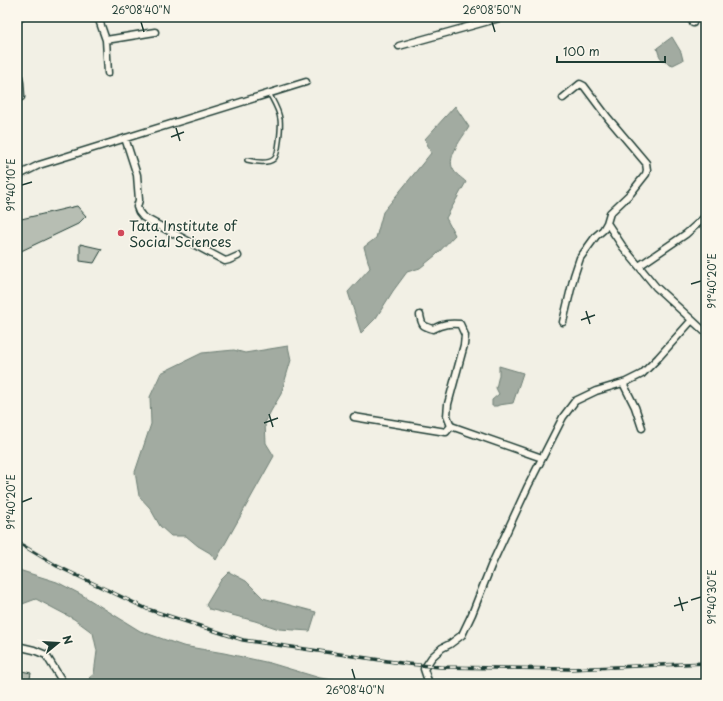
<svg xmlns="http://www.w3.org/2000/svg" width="723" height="701" font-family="'Playpen Sans',sans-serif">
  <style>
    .water { fill: #a2aba1; stroke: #6e7f75 }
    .building { fill: #b7beb3; stroke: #1f3d34 }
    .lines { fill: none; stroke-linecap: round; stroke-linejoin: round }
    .service-casing { stroke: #1f3d34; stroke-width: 6 }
    .minor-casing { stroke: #1f3d34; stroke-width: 9 }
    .service { stroke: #fbf7ec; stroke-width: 3 }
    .minor { stroke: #fbf7ec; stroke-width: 6 }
    .rail-casing { stroke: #1f3d34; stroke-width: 3.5 }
    .rail { stroke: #fbf7ec; stroke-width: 2; stroke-dasharray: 6; stroke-linecap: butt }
    .ticks { fill: none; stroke: #1f3d34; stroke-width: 1.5 }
    .poi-dot { fill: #d1495b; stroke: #fbf7ec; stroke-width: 1.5 }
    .labels { text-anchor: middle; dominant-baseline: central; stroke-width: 3; stroke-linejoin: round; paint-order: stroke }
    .poi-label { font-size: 14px; fill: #1f3d34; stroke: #fbf7ec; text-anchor: start }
    .neatline { fill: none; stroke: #1f3d34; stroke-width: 1.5 }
    .ticks-label { font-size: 10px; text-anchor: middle; fill: #1f3d34 }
  </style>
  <rect width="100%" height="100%" fill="#f2f0e5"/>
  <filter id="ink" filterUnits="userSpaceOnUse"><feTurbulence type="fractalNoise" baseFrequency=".025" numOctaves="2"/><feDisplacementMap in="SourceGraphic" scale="8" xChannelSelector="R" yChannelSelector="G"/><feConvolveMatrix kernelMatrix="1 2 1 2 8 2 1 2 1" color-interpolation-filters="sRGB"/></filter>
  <g filter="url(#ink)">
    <path class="water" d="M672,37L681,52L683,60L673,65C662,61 660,60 657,48Z
      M455,106L469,127C463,137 446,157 453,169C455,174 462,178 466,182L446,218L455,235L436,255L420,268L407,272L393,291L376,318L361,333L348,292L370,268L364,247L376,238L383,212L431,153L425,139Z
      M288,346L291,360L281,394L271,411L265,423L266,443L274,456L216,560L210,553L198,546L186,536H171L160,526L150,508L139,496L135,472L151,424L150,397L161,373L202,353L234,350L245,353Z
      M499,366L523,373L513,403L499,405L497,406H492V400L499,394L496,388L499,375Z
      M17,568L22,571L57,582L82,595L140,631L183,646L224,653L270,663L320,678L359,684H94L89,678L94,674L97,651L93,633L74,619L36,599L17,606Z
      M229,572L246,581L263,598L316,612L310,631L279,629L255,621L209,609L206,605L221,580Z"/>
    <path class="building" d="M77,206L86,216L78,224L19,252L17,249V220Z
      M80,244L102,249L94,263L80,261Z
      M17,670L31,673L29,684H17Z"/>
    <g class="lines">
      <g class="service-casing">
        <path id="service" d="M247,160C255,162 268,164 274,159C279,155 281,125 280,119C279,110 273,101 269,93"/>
      </g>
      <g class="minor-casing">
        <path id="minor" d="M98,17L106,40L108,73
          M691,17L693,23
          M17,20L22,17
          M106,40L155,32
          M399,46L503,17
          M17,65L20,83L21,97
          M563,98L580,84L584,86L608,118L646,163L647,170L646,174L631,193L610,213L607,223L623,247L656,287L692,320
          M125,138L137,175L139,200L137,207L139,212L143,217L225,261L229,260L238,256
          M17,176L39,165L306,82
          M639,266L686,234L706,216
          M420,315C422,326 423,326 433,329C443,324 449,323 460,324L465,335L464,345L448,404L447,416L451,426L542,458
          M563,322L574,276L580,258L596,236L603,230L607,223
          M623,383L635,407L642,428
          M354,417L446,432L451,426
          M17,646L34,650L46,655L64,684
          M429,684L424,669L432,657L442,648L450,644L462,635L472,614L491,566L528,486L563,417L575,401L596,391L626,382L642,374L658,358L692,320L706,333"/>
      </g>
      <use href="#service" class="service"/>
      <use href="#minor" class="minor"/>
      <g class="rail-casing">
        <path id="rail" d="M17,542L57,566L147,609L243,640L408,664L440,667L570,669L706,663"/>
      </g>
      <use href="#rail" class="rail"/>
    </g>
  </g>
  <path class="ticks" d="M141,22L144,32M492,22L495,32M176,128L180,141M171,137L184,132M22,185L32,182M691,284L701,281M586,311L590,324M581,320L595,315M269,414L273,427M264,423L278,418M22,502L32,498M679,597L683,611M691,600L701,597M674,606L688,602M352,669L355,679"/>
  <circle class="poi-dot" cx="121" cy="233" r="4"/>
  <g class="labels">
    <g class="poi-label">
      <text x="129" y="225">Tata Institute of<tspan x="129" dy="16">Social Sciences</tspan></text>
    </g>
  </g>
  <rect width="723" height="701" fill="none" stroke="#fbf7ec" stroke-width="44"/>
  <g transform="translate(58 643) rotate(72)" stroke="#fbf7ec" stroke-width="3" paint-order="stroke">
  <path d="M0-3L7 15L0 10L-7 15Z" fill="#1f3d34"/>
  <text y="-6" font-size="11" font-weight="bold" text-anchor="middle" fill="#1f3d34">N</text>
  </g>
  <path d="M557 56v6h108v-6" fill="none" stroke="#1f3d34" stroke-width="2"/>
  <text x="563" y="56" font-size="12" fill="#1f3d34" stroke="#fbf7ec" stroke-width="3" paint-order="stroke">100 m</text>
  <rect x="22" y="22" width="679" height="657" class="neatline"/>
  <g class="ticks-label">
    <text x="141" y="14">26°08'40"N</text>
    <text x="492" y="14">26°08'50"N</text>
    <text transform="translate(11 185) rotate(-90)" y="4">91°40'10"E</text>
    <text transform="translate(712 281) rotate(-90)" y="4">91°40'20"E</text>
    <text transform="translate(11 502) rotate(-90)" y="4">91°40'20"E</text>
    <text transform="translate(712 597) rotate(-90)" y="4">91°40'30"E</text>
    <text x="355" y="694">26°08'40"N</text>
  </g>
</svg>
